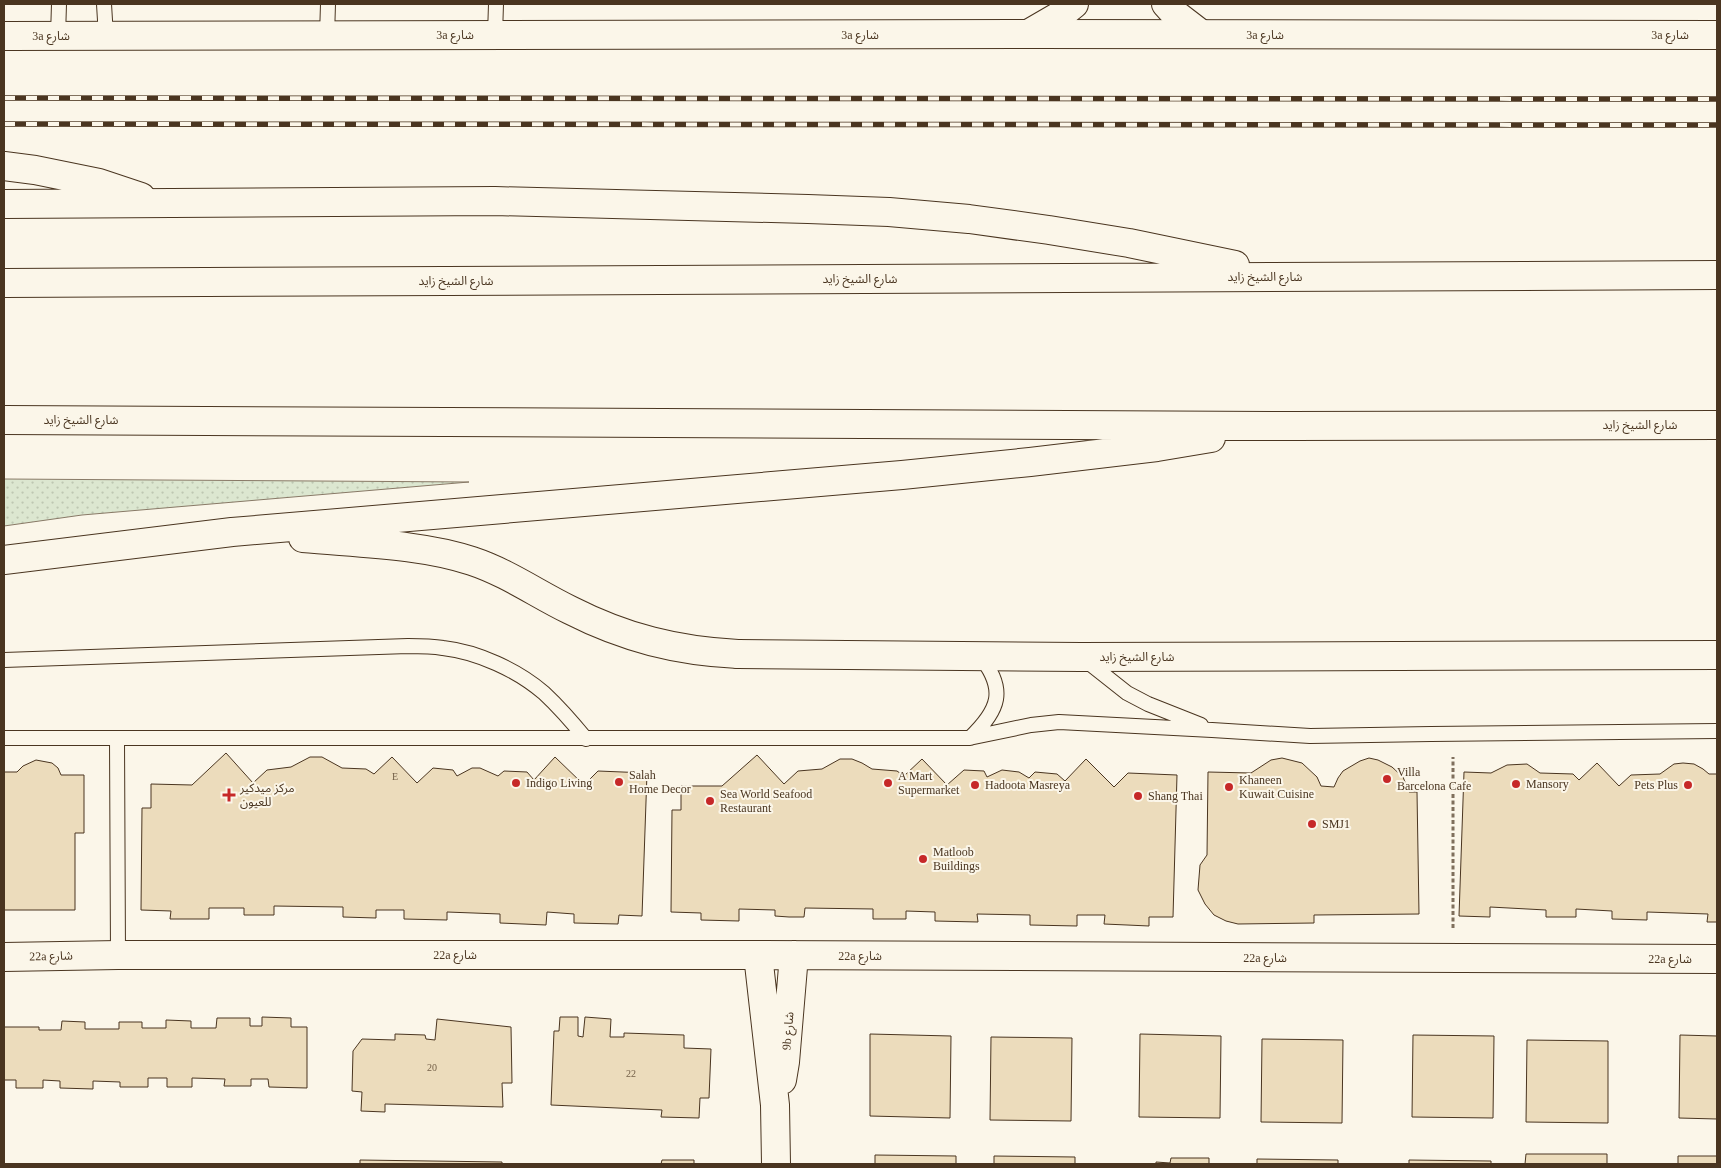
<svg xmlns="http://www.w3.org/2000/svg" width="1721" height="1168" font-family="'Times New Roman','Noto Sans Arabic',serif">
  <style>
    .grass { fill: url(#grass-dots); stroke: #887966 }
    .building { fill: #ecdcbc; stroke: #4a3520 }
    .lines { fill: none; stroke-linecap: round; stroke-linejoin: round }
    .service-casing { stroke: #4a3520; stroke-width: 16 }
    .minor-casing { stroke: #4a3520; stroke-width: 30 }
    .tertiary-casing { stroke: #4a3520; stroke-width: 30 }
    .motorway-casing { stroke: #4a3520; stroke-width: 30 }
    .path { stroke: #7f6f5c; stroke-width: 3; stroke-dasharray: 4 2.5; stroke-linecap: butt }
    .service { stroke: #fbf6e9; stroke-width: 14 }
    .minor { stroke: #fbf6e9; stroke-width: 28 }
    .tertiary { stroke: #fbf6e9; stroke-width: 28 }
    .motorway { stroke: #fbf6e9; stroke-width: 28 }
    .rail-casing { stroke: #4a3520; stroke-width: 5.5 }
    .rail { stroke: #fbf6e9; stroke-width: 4; stroke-dasharray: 11; stroke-linecap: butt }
    .poi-dot { fill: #c62828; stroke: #fbf6e9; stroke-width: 2 }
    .labels { text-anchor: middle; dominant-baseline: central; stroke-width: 4; stroke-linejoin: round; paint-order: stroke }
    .number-label { font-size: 10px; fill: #725f47 }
    .street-label { font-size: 12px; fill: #4a3520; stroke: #fbf6e9 }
    .poi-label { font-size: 12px; fill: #4a3520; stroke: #fbf6e9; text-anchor: start }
  </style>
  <defs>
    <pattern id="grass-dots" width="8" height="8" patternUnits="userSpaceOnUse" patternTransform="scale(1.25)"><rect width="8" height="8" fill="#dce7d0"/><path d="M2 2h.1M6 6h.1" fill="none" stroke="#bec7b2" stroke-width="1.8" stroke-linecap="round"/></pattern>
  </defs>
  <rect width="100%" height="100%" fill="#fbf6e9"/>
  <path class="grass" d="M4,479L469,482L82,515L4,526Z"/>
  <path class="building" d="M226,753L253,783L267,770L291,767L310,757H322L342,768L366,769L374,774L392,757L417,783L433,768L453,770L457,776L472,768H480L498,776L504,771L527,772L534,780L555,757L584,785L598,771L647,773L642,916L619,915L618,924L574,923V914L547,912L546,925L500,923V914L447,912V920L404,919V910H376V918L343,917V907L274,906V915H244V908H209V919H170L171,911L141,910L142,808H151V784L192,785Z
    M757,755L784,784L798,771L822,769L840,759H852L862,763L872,769L897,771L904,776L922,759L947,785L964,770L984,771L987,777L1002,770L1019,772L1029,778L1035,772L1057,774L1065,781L1086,759L1114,787L1128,773L1177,775L1173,917H1149V926L1127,925L1104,924L1105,915H1077V926L1030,925V915L977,914L978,922L935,921V912L906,911V919H873V909L805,908L804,917H789L775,916V910L739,909V921L701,920V913L671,912L672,810H681V786H722Z
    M1282,758L1302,763L1317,777L1321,786L1334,787L1338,778L1343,771L1360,761L1369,758L1378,760L1392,767L1403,777L1409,792H1417L1419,914L1314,915V923L1238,924L1226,921L1214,915L1205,904L1198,890L1200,865L1207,855L1208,772L1251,773L1271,760Z
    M36,760L52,763L58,768L61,775H84V833H75V910H4V772H17L23,766Z
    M1597,763L1619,786L1631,775L1660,774L1674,764L1683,763L1694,764L1703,769L1709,774H1717V922H1707L1708,914L1647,912V920L1612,919V911L1576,909V917H1546V910L1490,907V917L1459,916L1464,772L1491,773L1507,765L1527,764L1540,773L1573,774L1579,780Z
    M262,1017L291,1018V1027H307V1088L269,1087L268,1079H251V1086H224L225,1079L192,1078V1087H167V1078H148V1087H120V1082L93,1081V1089L60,1088V1081L43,1080V1088H16V1080H4V1027H39V1030H61L62,1021L85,1022V1029H119V1022H142V1028H166V1020L191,1021V1028H216L217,1018H250V1026H262Z
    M560,1017H578V1036L583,1037L585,1017L611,1019L610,1037H624V1033L684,1035V1048L711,1049L709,1098H700L699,1118L661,1117L662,1110L551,1105L554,1031H559Z
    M437,1019L511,1027L512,1083H502L503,1107L385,1104V1112L361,1111L362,1092L352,1091L353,1051L362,1039L395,1040V1034L425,1035L426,1039L435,1040Z
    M870,1034L951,1036L950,1118L870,1116Z
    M1140,1034L1221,1036L1220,1118L1139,1117Z
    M1413,1035L1494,1036L1493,1118L1412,1117Z
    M1680,1035L1717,1036V1119L1679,1118Z
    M991,1037L1072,1038L1071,1121L990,1120Z
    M1262,1039L1343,1040L1342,1123L1261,1122Z
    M1527,1040L1608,1041V1123L1526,1122Z
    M1526,1154H1607V1164H1525Z
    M875,1155L956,1156V1164H875Z
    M994,1156L1075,1157V1164H994Z
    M1678,1156H1717V1164H1678Z
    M1171,1158H1209V1164H1156V1162L1170,1163Z
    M1257,1159L1338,1160V1164H1257Z
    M360,1160L502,1162V1164H360Z
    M662,1160H694V1164H661Z
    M1409,1160L1491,1161V1164H1409Z"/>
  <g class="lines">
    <g class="service-casing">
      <path id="service" d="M104,4L106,37
        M495,35L496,4
        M58,36L59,4
        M327,36L328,4
        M1084,659L1127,693L1148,704L1201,725
        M4,660L408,646C420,646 431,646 443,648C478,652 517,670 544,693C559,707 573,723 586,739
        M4,738H969L1031,725L1059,722L1212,730L1310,736L1431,734L1717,731
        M970,738C999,710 1007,690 980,656
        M117,739L118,955"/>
    </g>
    <g class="minor-casing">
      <path id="minor" d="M1166,4L1175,14L1201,34
        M1028,34L1059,16L1074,4
        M738,654L1081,657L1717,655
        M758,955L775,1105L776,1164
        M4,957L118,955H758L1717,959
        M782,1080L785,1062L794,955"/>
    </g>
    <g class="tertiary-casing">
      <path id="tertiary" d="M4,36L1028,34L1717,35"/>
    </g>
    <g class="motorway-casing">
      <path id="motorway" d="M4,166L35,170L99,183L141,197
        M4,204L495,201L808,209L889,212L969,219L1049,230L1129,243L1235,265
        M4,283L1717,275
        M4,420L1289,426L1717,425
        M303,538C356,543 422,544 472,561C508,573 537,594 570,610C625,638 677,651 738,654
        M4,560L232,532L902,475L1030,462L1157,447L1211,438"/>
    </g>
    <path class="path" d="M1453,928V757"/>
    <use href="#service" class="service"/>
    <use href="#minor" class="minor"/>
    <use href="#tertiary" class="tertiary"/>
    <use href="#motorway" class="motorway"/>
    <g class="rail-casing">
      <path id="rail" d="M4,98L1717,99
        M4,124L1717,125"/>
    </g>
    <use href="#rail" class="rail"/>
  </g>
  <g class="poi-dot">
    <circle cx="1387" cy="779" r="5"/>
    <circle cx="619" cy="782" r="5"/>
    <circle cx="516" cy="783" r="5"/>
    <circle cx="888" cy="783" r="5"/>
    <circle cx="1516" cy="784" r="5"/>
    <circle cx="975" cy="785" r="5"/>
    <circle cx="1688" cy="785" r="5"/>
    <circle cx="1229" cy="787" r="5"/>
    <path d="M226.5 787.5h5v5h5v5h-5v5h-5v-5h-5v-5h5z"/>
    <circle cx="1138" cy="796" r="5"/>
    <circle cx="710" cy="801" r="5"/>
    <circle cx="1312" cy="824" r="5"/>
    <circle cx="923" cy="859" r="5"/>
  </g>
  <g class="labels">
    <g class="number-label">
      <text x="395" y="776">E</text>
      <text x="432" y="1067">20</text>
      <text x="631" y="1073">22</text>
    </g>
    <g class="street-label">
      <text x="455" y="35">3a شارع</text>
      <text x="860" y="35">3a شارع</text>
      <text x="1265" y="35">3a شارع</text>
      <text x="1670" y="35">3a شارع</text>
      <text x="51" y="36">3a شارع</text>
      <text x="1265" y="277">شارع الشيخ زايد</text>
      <text x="860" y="279">شارع الشيخ زايد</text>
      <text x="456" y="281">شارع الشيخ زايد</text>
      <text x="81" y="420">شارع الشيخ زايد</text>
      <text x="1640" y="425">شارع الشيخ زايد</text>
      <text x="1137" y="657">شارع الشيخ زايد</text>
      <text x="455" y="955">22a شارع</text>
      <text transform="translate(51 956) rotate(-1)">22a شارع</text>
      <text x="860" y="956">22a شارع</text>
      <text x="1265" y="958">22a شارع</text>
      <text x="1670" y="959">22a شارع</text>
      <text transform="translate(788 1031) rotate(-85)">9b شارع</text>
    </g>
    <g class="poi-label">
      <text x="1397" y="772">Villa<tspan x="1397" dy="14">Barcelona Cafe</tspan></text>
      <text x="629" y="775">Salah<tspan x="629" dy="14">Home Decor</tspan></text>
      <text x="898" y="776">A Mart<tspan x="898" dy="14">Supermarket</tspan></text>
      <text x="1239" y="780">Khaneen<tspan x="1239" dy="14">Kuwait Cuisine</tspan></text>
      <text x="526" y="783">Indigo Living</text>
      <text x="1526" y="784">Mansory</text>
      <text x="985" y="785">Hadoota Masreya</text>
      <text x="1678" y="785" text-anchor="end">Pets Plus</text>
      <text x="240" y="788">مركز ميدكير<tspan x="240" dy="14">للعيون</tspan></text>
      <text x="720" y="794">Sea World Seafood<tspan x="720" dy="14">Restaurant</tspan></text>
      <text x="1148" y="796">Shang Thai</text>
      <text x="1322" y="824">SMJ1</text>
      <text x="933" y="852">Matloob<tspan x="933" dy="14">Buildings</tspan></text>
    </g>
  </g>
  <rect width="1721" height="1168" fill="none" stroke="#4a3520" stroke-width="10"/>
</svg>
